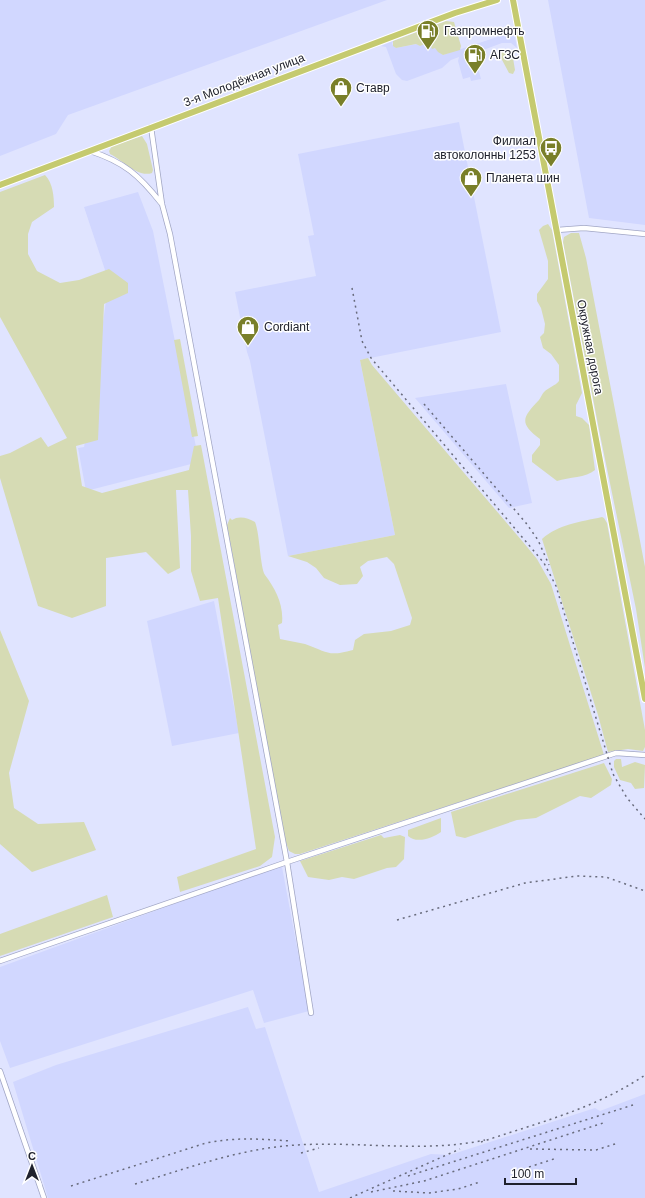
<svg xmlns="http://www.w3.org/2000/svg" width="645" height="1198" font-family="Arial,sans-serif">
  <style>
    .built { fill: #d1d7ff }
    .green { fill: #d6dbb4 }
    .lines { fill: none; stroke-linecap: round; stroke-linejoin: round }
    .minor-casing { stroke: #a1a6c5; stroke-width: 6 }
    .major-casing { stroke: #fff; stroke-width: 8 }
    .minor { stroke: #fff; stroke-width: 4.5 }
    .major { stroke: #c5ca6f; stroke-width: 6 }
    .rail { stroke: #686b7c; stroke-width: 1.5; stroke-dasharray: 2 4; stroke-linecap: butt }
    .labels { text-anchor: middle; dominant-baseline: central; stroke-width: 3; stroke-linejoin: round; paint-order: stroke }
    .poi-label { font-size: 12px; fill: #20222d; stroke: #fff; text-anchor: start }
    .street-label { font-size: 12px; fill: #20222d; stroke: #fff }
  </style>
  <rect width="100%" height="100%" fill="#e0e4ff"/>
  <path class="built" d="M0,0H387L68,115L56,134L0,156Z
    M548,0H645V225L589,218Z
    M513,26L517,48L511,43H502L478,52L484,57L477,64L481,79L471,81L470,77L463,79L458,61L459,57L451,60L442,68L407,81L402,80L396,74L386,47L381,46L393,41L392,44L396,48L417,44L420,46L429,42L443,55L509,33Z
    M459,122L501,332L360,360L395,535L288,556L250,361L247,352L235,292L316,276L308,236L314,235L298,154Z
    M138,192L153,231L199,462L86,491L78,448L84,447L90,414L106,301H102L105,270L84,207Z
    M506,384L532,503L509,508L415,398Z
    M214,601L239,733L172,746L147,621Z
    M276,867H282L309,1011L264,1023L253,990L10,1068L0,1041V967Z
    M248,1007L256,1029L265,1027L319,1192L431,1154L450,1155L595,1108L600,1111L645,1094V1198H48L13,1082L56,1065Z"/>
  <path class="green" d="M446,21L454,22L461,46L460,50L443,55L438,52L435,48L432,49L429,42L420,46L416,44L396,48L393,46V41Z
    M504,49H509L512,52L515,70L513,74L509,73L501,58L500,51Z
    M142,136L147,144L153,170L152,173C138,178 122,160 110,154L109,151L112,146Z
    M45,175C53,183 54,197 54,207L32,222L28,234V254L37,271L60,283L79,280L109,269L128,283V293L104,304L98,440L76,446L82,486L102,493L189,470L194,446L201,445L275,837L272,857L260,866L180,892L177,877L256,849L218,598L200,601L191,571V536L188,490H176L180,568L168,574L146,552L106,558V606L72,618L38,606L0,478V456L10,453L41,437L48,447L67,438L0,317V192Z
    M548,224L552,230L582,393L576,405V416L582,418L589,425L595,470C586,478 569,477 557,481L532,462V455L540,445V439C519,423 522,418 539,400C541,397 542,394 544,392C549,387 555,386 559,381V365L551,354L543,348L540,337L544,333L545,324L541,308L537,301V294L548,279V261L539,230L543,226Z
    M571,233H579L586,258L645,567V668L636,609L599,430L563,242L564,237Z
    M180,339L198,436L192,437L174,340Z
    M368,358L372,365L523,542L537,559L551,584L604,755L300,854H295L289,851L284,837L227,525L230,518L232,520C239,515 248,518 255,522C260,534 260,567 265,575C275,588 284,605 282,623L278,625L280,639C288,641 297,642 305,644C328,652 327,657 353,650L355,640L364,634L391,631L410,625L412,618L394,564L387,557L368,561L360,567L363,576L357,584L340,585L324,578L316,568L307,562L288,556L395,535L360,360Z
    M602,517L604,518L607,523L645,730V747L643,751L628,749L608,752L598,715L542,539C559,524 580,522 602,517Z
    M0,630L29,701L9,773L14,808L38,824L84,822L96,850L32,872L0,844Z
    M616,759H621L622,767L635,762L645,765L644,788L635,789L631,783L620,780L614,767V761Z
    M604,763L612,779L611,785L591,798L580,796L536,818L517,820L465,838L456,836L451,812Z
    M441,818V832C432,838 417,844 408,836V830Z
    M381,835L384,838L400,835L405,837L404,859L396,867L387,868L354,879L342,877L329,880L308,877L300,861Z
    M107,895L113,917L0,956V934Z"/>
  <g class="lines">
    <g class="minor-casing">
      <path id="minor" d="M151,127L162,204L170,234L287,862L311,1013
        M90,151C124,162 139,175 161,203
        M557,230L584,228L645,234
        M0,961L287,862L607,756L616,753L645,755
        M0,1071L44,1198"/>
    </g>
    <g class="major-casing">
      <path id="major" d="M513,0L645,699
        M0,185L455,13L497,0"/>
    </g>
    <use href="#minor" class="minor"/>
    <use href="#major" class="major"/>
    <path class="rail" d="M352,288L362,341L371,358L544,563L556,586L613,774L627,798L645,819
      M424,404L526,523L538,540L549,565
      M397,920L525,883L577,876L606,877L645,891
      M481,1142C537,1123 595,1109 645,1075
      M530,1149L596,1150L618,1143
      M301,1153L319,1148
      M529,1167L557,1158
      M408,1176L633,1105
      M135,1184C189,1168 241,1148 297,1145C358,1141 425,1153 485,1140
      M71,1186L206,1143C236,1137 260,1139 290,1141
      M393,1191L429,1193L458,1189L480,1182
      M371,1192L424,1181L603,1123
      M350,1198L460,1149"/>
  </g>
  <defs>
    <g id="fuel-pin" transform="scale(1.15)"><path d="M0 17L-7.5 6A9.5 9.5 0 1 1 7.5 6Z" fill="#797f29" stroke="#fff"/><path d="M-5.5-6h7V0h2V4h1.3V-2.5L3-4.5l.8-.8L6-3V5H2.5V1h-1V6h-7ZM-4.2-4.7v3.2H.2V-4.7Z" fill="#fff"/></g>
    <g id="shop-pin" transform="scale(1.15)"><path d="M0 17L-7.5 6A9.5 9.5 0 1 1 7.5 6Z" fill="#797f29" stroke="#fff"/><path d="M-5-2.5h2.3a2.7 3.5 0 0 1 5.4 0H5L5.5 6h-11ZM-1.5-2.5h3a1.5 2.3 0 0 0-3 0Z" fill="#fff"/></g>
    <g id="bus-pin" transform="scale(1.15)"><path d="M0 17L-7.5 6A9.5 9.5 0 1 1 7.5 6Z" fill="#797f29" stroke="#fff"/><path d="M-5-6H5V4H4V6H2V4H-2V6H-4V4H-5ZM-3.5-4V0h7V-4ZM-3.5 1.2v1.5H-2V1.2ZM2 1.2v1.5H3.5V1.2Z" fill="#fff"/></g>
  </defs>
  <g fill-rule="evenodd">
    <use href="#fuel-pin" x="428" y="31"/>
    <use href="#fuel-pin" x="475" y="55"/>
    <use href="#shop-pin" x="341" y="88"/>
    <use href="#bus-pin" x="551" y="148"/>
    <use href="#shop-pin" x="471" y="178"/>
    <use href="#shop-pin" x="248" y="327"/>
  </g>
  <g class="labels">
    <g class="poi-label">
      <text x="444" y="31">Газпромнефть</text>
      <text x="490" y="55">АГЗС</text>
      <text x="356" y="88">Ставр</text>
      <text x="536" y="141" text-anchor="end">Филиал<tspan x="536" dy="14">автоколонны 1253</tspan></text>
      <text x="486" y="178">Планета шин</text>
      <text x="264" y="327">Cordiant</text>
    </g>
    <g class="street-label">
      <text transform="translate(244 80) rotate(-21)">3-я Молодёжная улица</text>
      <text transform="translate(590 347) rotate(79)">Окружная дорога</text>
    </g>
  </g>
  <g transform="translate(32 1166)" stroke="#ffffff" stroke-width="3" paint-order="stroke">
  <path d="M0-3L7 15L0 10L-7 15Z" fill="#20222d"/>
  <text y="-6" font-size="11" font-weight="bold" text-anchor="middle" fill="#20222d">С</text>
  </g>
  <path d="M505 1178v6h71v-6" fill="none" stroke="#20222d" stroke-width="2"/>
  <text x="511" y="1178" font-size="12" fill="#20222d" stroke="#ffffff" stroke-width="3" paint-order="stroke">100 m</text>
</svg>
